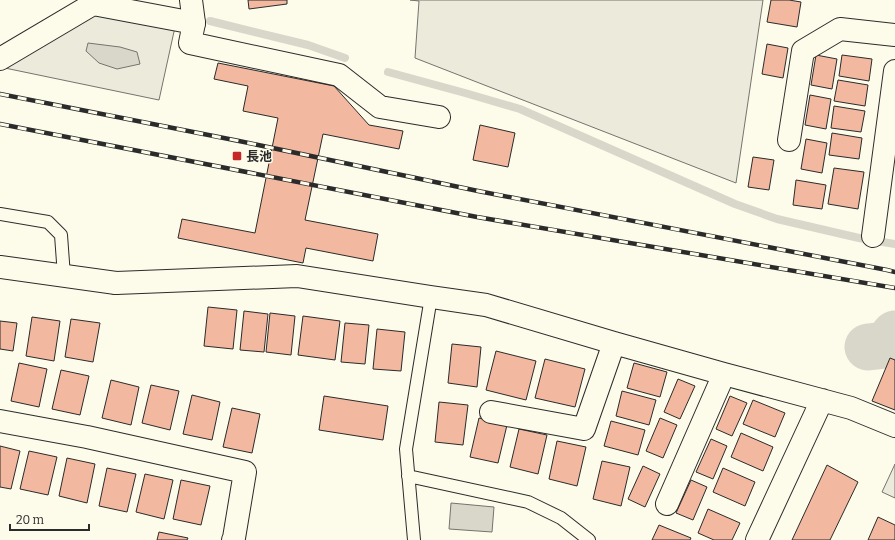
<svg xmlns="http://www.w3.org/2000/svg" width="895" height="540" font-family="Bitter,'Noto Sans JP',serif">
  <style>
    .green { fill: #ecebdb; stroke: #74746e }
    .water { fill: #d8d7c9; stroke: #74746e }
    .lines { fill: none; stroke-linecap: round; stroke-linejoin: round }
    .stream { stroke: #d8d7c9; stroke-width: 8 }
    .river { stroke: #d8d7c9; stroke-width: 47 }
    .building { fill: #f2b8a0; stroke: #2b2b2b }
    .service-casing { stroke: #2b2b2b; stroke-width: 14 }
    .minor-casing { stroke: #2b2b2b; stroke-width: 24 }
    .tertiary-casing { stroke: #2b2b2b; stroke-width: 24 }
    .secondary-casing { stroke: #2b2b2b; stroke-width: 24 }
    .service { stroke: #fdfbea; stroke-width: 12 }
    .minor { stroke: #fdfbea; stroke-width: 22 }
    .tertiary { stroke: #fdfbea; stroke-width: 22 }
    .secondary { stroke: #fdfbea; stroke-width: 22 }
    .rail-casing { stroke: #2b2b2b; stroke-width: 4.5 }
    .rail { stroke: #fdfbea; stroke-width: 3; stroke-dasharray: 9; stroke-linecap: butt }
    .poi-dot { fill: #c62828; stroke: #fdfbea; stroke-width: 1.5 }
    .labels { text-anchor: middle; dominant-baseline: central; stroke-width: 3; stroke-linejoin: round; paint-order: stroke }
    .poi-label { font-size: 13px; font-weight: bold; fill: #2b2b2b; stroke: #fdfbea; text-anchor: start }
  </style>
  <rect width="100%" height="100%" fill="#fdfbea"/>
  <path class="green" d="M410,0H763L736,183L415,58L419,1Z
    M94,12L175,27L159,100L0,67Z
    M895,464V498L882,492Z"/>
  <path class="water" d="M88,43L120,47L137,52L140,64L117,69L99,63L86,51Z
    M451,503L494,507L492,532L449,529Z"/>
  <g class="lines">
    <path class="stream" d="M210,21L308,45L345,58
      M388,72L465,93L520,109L735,204L777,219L859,238L895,244"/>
    <path class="river" d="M868,347L886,345L895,334"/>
  </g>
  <path class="building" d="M248,0H287V4L249,9Z
    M771,0H789L801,2L797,27L767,22Z
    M767,44L788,48L783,78L762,74Z
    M816,55L837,59L832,89L811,85Z
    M842,55L872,59L869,81L839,76Z
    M218,63L334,86L369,125L403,131L399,149L323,134L305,220L378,234L373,261L306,248L303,263L178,238L182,219L255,233L278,118L243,111L248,86L214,79Z
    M838,80L868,85L865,106L834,101Z
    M810,95L831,99L826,129L805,125Z
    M834,106L865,111L861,132L831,128Z
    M480,125L515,133L508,167L473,160Z
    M832,133L862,138L859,159L829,155Z
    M806,139L827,143L822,173L801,169Z
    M753,157L774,160L769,190L748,187Z
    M834,168L864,172L858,209L828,204Z
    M796,180L826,185L822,209L793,205Z
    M208,307L237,310L233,349L204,346Z
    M244,311L268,314L264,352L240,350Z
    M270,313L295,316L291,355L266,352Z
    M303,316L340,321L335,360L298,355Z
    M32,317L60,321L54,361L26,356Z
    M71,319L100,323L93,362L65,357Z
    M0,321L17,323L13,351L0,349Z
    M345,323L369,325L365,364L341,362Z
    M377,329L405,332L401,371L373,369Z
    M452,344L481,347L477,387L448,383Z
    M496,351L536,361L526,400L486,390Z
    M890,358L895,360V410L872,401Z
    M545,359L585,369L575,407L535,398Z
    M19,363L47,369L39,407L11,401Z
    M634,363L667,372L660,397L627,388Z
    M61,370L89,376L80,415L52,409Z
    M678,379L695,386L680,419L664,412Z
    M111,380L139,387L131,425L102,418Z
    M151,385L179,391L170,430L142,423Z
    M622,391L656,400L649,425L616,416Z
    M192,395L220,402L212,440L183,434Z
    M324,396L388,406L383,440L319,430Z
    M730,396L747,403L732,436L716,429Z
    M753,400L785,413L775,437L743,424Z
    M439,402L468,405L463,445L435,442Z
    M232,408L260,414L252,453L223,447Z
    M479,418L507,425L498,463L470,457Z
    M660,418L677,425L663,458L646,451Z
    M611,421L645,430L638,455L604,446Z
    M519,429L547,435L538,474L510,467Z
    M741,433L773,447L763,471L731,457Z
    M711,439L727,446L713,479L696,472Z
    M557,441L586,447L577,486L549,479Z
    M0,446L20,451L11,489L0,487Z
    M29,451L57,457L48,495L20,489Z
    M67,458L95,464L87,503L59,496Z
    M602,461L630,467L621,506L593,499Z
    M827,465L858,482L830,540H792Z
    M643,466L660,474L645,507L628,499Z
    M107,468L136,474L127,512L99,506Z
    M723,468L755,482L745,506L713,492Z
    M145,474L173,480L164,519L136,512Z
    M181,480L210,486L201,525L173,519Z
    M691,480L707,487L693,520L676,513Z
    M708,509L740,523L732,540H714L698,533Z
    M878,517L895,525V540H868Z
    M659,525L691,538L690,540H652Z
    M159,532L188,538L187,540H157Z"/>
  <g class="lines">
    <g class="service-casing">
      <path id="service" d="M0,214L48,222L61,235L64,276
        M408,476L528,502L561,518L589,540
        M414,540L406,449L431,297"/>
    </g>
    <g class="minor-casing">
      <path id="minor" d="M0,59L93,4L194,23L190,43L339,75L380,107L439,117
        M789,140L803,51L840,29L895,35
        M873,236L895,71
        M116,283L297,276L431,297L486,305L614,343L724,374L851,408L895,426
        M491,412L584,429L614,343
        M0,421L87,437L245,472L234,538L233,540
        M667,504L724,374
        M757,540L822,400"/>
    </g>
    <g class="tertiary-casing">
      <path id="tertiary" d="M0,267L116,283"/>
    </g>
    <g class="secondary-casing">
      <path id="secondary" d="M191,0L194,23"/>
    </g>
    <use href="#service" class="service"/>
    <use href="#minor" class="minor"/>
    <use href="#tertiary" class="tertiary"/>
    <use href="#secondary" class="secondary"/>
    <g class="rail-casing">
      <path id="rail" d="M0,94L239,141L478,191L887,270L895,272
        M0,124L477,217L895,288"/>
    </g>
    <use href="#rail" class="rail"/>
  </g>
  <rect class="poi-dot" x="232" y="151" width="10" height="10" rx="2"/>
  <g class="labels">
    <g class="poi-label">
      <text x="246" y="156">長池</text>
    </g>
  </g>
  <path d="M10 524v6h79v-6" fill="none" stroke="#2b2b2b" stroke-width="2"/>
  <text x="16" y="524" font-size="12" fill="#2b2b2b" stroke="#fdfbea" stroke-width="3" paint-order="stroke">20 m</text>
</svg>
